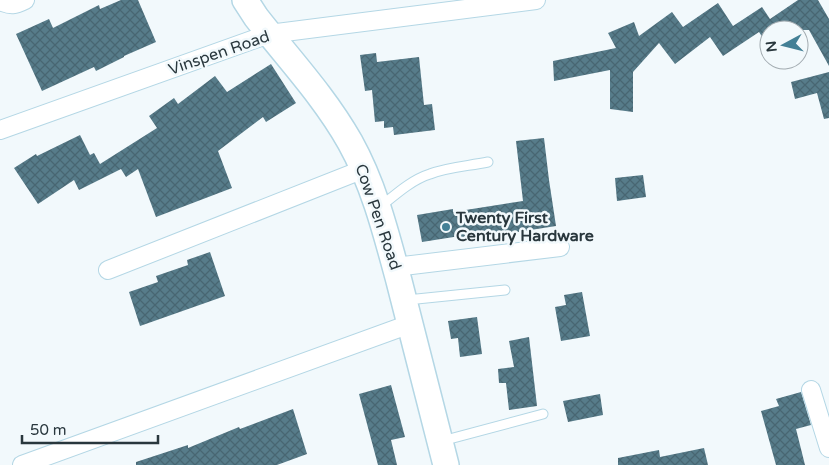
<svg xmlns="http://www.w3.org/2000/svg" width="829" height="465" font-family="'Varela Round',sans-serif">
  <style>
    .building { fill: url(#building-cross-hatch) }
    .lines { fill: none; stroke-linecap: round; stroke-linejoin: round }
    .service-casing { stroke: #b4d7e5; stroke-width: 11 }
    .minor-casing { stroke: #b4d7e5; stroke-width: 20 }
    .secondary-casing { stroke: #b4d7e5; stroke-width: 28 }
    .service { stroke: #fff; stroke-width: 9 }
    .minor { stroke: #fff; stroke-width: 18 }
    .secondary { stroke: #fff; stroke-width: 25 }
    .poi-dot { fill: #438096; stroke: #f2f9fc; stroke-width: 2 }
    .labels { text-anchor: middle; dominant-baseline: central; stroke-width: 5; stroke-linejoin: round; paint-order: stroke }
    .street-label { font-size: 16px; fill: #29373d; stroke: #f2f9fc }
    .poi-label { font-size: 16px; font-weight: bold; fill: #29373d; stroke: #f2f9fc; text-anchor: start }
  </style>
  <defs>
    <pattern id="building-cross-hatch" width="8" height="8" patternUnits="userSpaceOnUse" patternTransform="scale(1.25)"><rect width="8" height="8" fill="#577c8a"/><path d="M0 0l8 8M0 8l8-8" fill="none" stroke="#486672"/></pattern>
  </defs>
  <rect width="100%" height="100%" fill="#f2f9fc"/>
  <path class="building" d="M121,0H138L156,42L124,56V57L96,71L94,67L42,91L16,34L49,19L53,28L99,5L100,9Z
    M798,0H818L829,19V66L809,30H769V47L759,32L723,56L710,37L675,64L659,43L633,72V112L610,109V70L554,81L553,61L616,48L608,33L634,22L639,36L672,12L683,27L718,3L733,26L762,7L770,19Z
    M376,53L377,62L419,57L424,105L432,104L435,130L394,135L393,127L384,128V121L375,122L372,90L365,91L360,55Z
    M271,64L296,103L266,122L263,117L218,151L232,188L156,217L138,169L126,177L121,169L79,190L74,180L38,204L14,168L36,154L37,156L80,135L90,155L94,153L100,164L157,128L149,116L174,98L178,104L215,76L227,92Z
    M829,72V118L824,119L817,93L795,99L791,82Z
    M544,138L549,180L556,226L461,241L460,236L422,242L417,215L453,209V212L523,201L516,141Z
    M643,175L646,197L617,201L615,178Z
    M210,252L225,296L140,326L129,292L158,282L156,276L188,265L187,260Z
    M582,292L590,336L561,341L555,307L566,305L564,295Z
    M477,317L482,354L460,357L458,338L451,339L448,321Z
    M529,337L537,406L509,410L506,383H499L498,369L514,367L509,341Z
    M391,385L405,437L391,440L397,465H378L359,394Z
    M801,392L811,425L796,429L805,465H776L761,411L779,406L776,399Z
    M600,394L603,415L568,422L563,401Z
    M293,409L307,454L277,465H136V462L188,445V448L239,427L240,429Z
    M704,448L708,465H618V458L659,450L660,457Z"/>
  <g class="lines">
    <g class="service-casing">
      <path id="service" d="M380,207C395,195 411,180 430,174C448,167 469,166 488,162
        M407,300L505,290
        M442,441L543,414"/>
    </g>
    <g class="minor-casing">
      <path id="minor" d="M0,1C11,6 15,5 25,0
        M0,130L269,34L536,0
        M395,267L560,247
        M108,270L364,169
        M811,390L829,448
        M22,465L410,324"/>
    </g>
    <g class="secondary-casing">
      <path id="secondary" d="M245,0L256,17C288,58 324,96 350,142C374,185 386,233 399,281C415,342 430,404 446,465"/>
    </g>
    <use href="#service" class="service"/>
    <use href="#minor" class="minor"/>
    <use href="#secondary" class="secondary"/>
  </g>
  <circle class="poi-dot" cx="446" cy="227" r="5"/>
  <g class="labels">
    <g class="street-label">
      <text transform="translate(219 53) rotate(-19)">Vinspen Road</text>
      <text transform="translate(378 217) rotate(71)">Cow Pen Road</text>
    </g>
    <g class="poi-label">
      <text x="456" y="218">Twenty First<tspan x="456" dy="18">Century Hardware</tspan></text>
    </g>
  </g>
  <g transform="translate(784 45) rotate(263)"><circle r="24" fill="#f2f9fc" stroke="#a2abb0"/>
  <path d="M0-4L9 19L0 12L-9 19Z" fill="#438096"/>
  <text y="-8" font-size="14" font-weight="bold" text-anchor="middle" fill="#29373d">N</text>
  </g>
  <path d="M22 435v8h136v-8" fill="none" stroke="#29373d" stroke-width="2.5"/>
  <text x="30" y="435" font-size="15" fill="#29373d" stroke="#f2f9fc" stroke-width="4" paint-order="stroke">50 m</text>
</svg>
